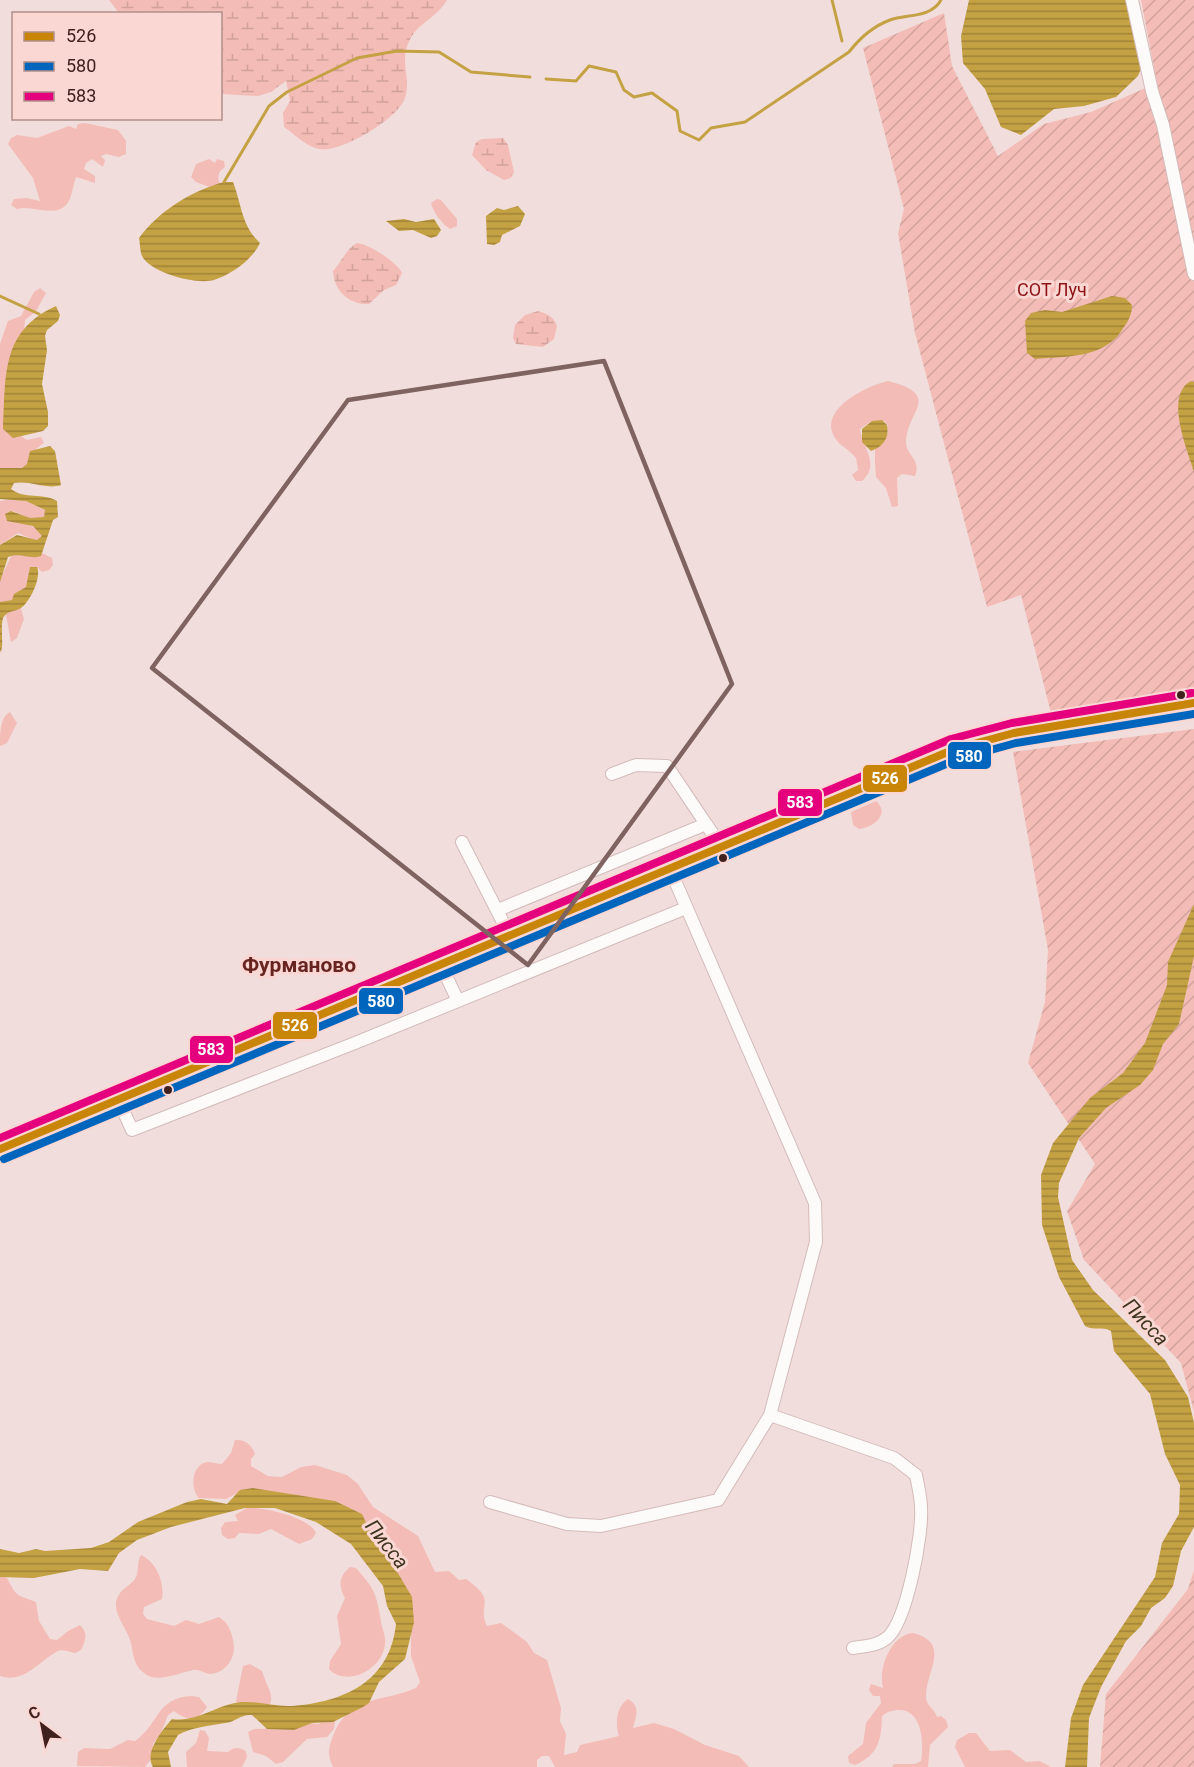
<svg xmlns="http://www.w3.org/2000/svg" width="1194" height="1767" font-family="Roboto,sans-serif">
  <style>
    .grass { fill: #f3bcb6 }
    .wetland { fill: url(#wetland-marsh) }
    .garden { fill: url(#garden-furrows) }
    .water { fill: url(#water-rules) }
    .lines { fill: none; stroke-linecap: round; stroke-linejoin: round }
    .stream { stroke: #c4a143; stroke-width: 3 }
    .minor-casing { stroke: #d3bbb9; stroke-width: 14 }
    .major-casing { stroke: #d3bbb9; stroke-width: 16 }
    .minor { stroke: #fdfafa; stroke-width: 12 }
    .major { stroke: #fdfafa; stroke-width: 15 }
    .bus-1-casing { stroke: #fad7d3; stroke-width: 12 }
    .bus-2-casing { stroke: #fad7d3; stroke-width: 12 }
    .bus-3-casing { stroke: #fad7d3; stroke-width: 12 }
    .bus-1 { stroke: #c98507; stroke-width: 8 }
    .bus-2 { stroke: #0065bd; stroke-width: 8 }
    .bus-3 { stroke: #e5007d; stroke-width: 8 }
    .marked { fill: none; stroke: #7e6360; stroke-width: 4.5; stroke-linejoin: round }
    .bus-dot { fill: #40211d; stroke: #fad7d3; stroke-width: 2 }
    .labels { text-anchor: middle; dominant-baseline: central; stroke-width: 6; stroke-linejoin: round; paint-order: stroke }
    .park-label { font-size: 18px; fill: #8d1315; stroke: #fad7d3 }
    .water-label { font-size: 20px; font-style: italic; fill: #3f351e; stroke: #fad7d3 }
    .quarter-label { font-size: 21px; font-weight: bold; fill: #682420; stroke: #fad7d3 }
    .line-badge { stroke: #fad7d3; stroke-width: 2 }
    .badge-label { font-size: 16px; text-anchor: middle; font-weight: bold; fill: #fff }
  </style>
  <defs>
    <pattern id="wetland-marsh" width="20" height="14" patternUnits="userSpaceOnUse" patternTransform="scale(1.5)"><rect width="20" height="14" fill="#f3bcb6"/><path d="M1 5h8M5 5V1M11 12h8M15 12V8" fill="none" stroke="#d1a19c"/></pattern>
    <pattern id="garden-furrows" width="10" height="10" patternUnits="userSpaceOnUse" patternTransform="scale(1.5)"><rect width="10" height="10" fill="#f3bcb6"/><path d="M-1 1l2-2M0 10L10 0M9 11l2-2" fill="none" stroke="#d1a19c"/></pattern>
    <pattern id="water-rules" width="6" height="5" patternUnits="userSpaceOnUse" patternTransform="scale(1.5)"><rect width="6" height="5" fill="#c4a143"/><path d="M0 2.5h6" fill="none" stroke="#a18337"/></pattern>
  </defs>
  <rect width="100%" height="100%" fill="#f1dedc"/>
  <path class="grass" d="M85,123L118,130L126,141V154L119,157L106,154L101,156L105,160L103,167L92,159L86,163L84,169L95,176V183L76,177C73,185 72,198 67,204C54,219 33,204 17,209L11,205L14,199L27,198L40,201L33,178L8,144L11,138L17,135L37,138L69,126L76,129L78,124Z
    M209,159L215,163L217,159L224,161L225,167C218,172 217,176 220,184L215,189L196,182L191,177L196,164Z
    M437,199L441,200L457,219V226L450,229C443,225 433,212 431,203Z
    M40,288L46,293L36,311L25,320L16,433L27,440L41,437L44,443L37,448L24,470L0,469V344L8,321L21,316L34,292Z
    M888,381C943,395 907,411 906,441C905,455 922,459 915,476L902,474L897,478L898,506L892,507L886,488L876,477L875,463V449L888,433V426L884,421L870,422L860,429C862,447 881,464 862,481H856L852,475L858,470L856,458C850,450 840,446 835,438C817,410 866,386 888,381Z
    M21,498L46,511L45,517L31,519L13,511L7,515L42,531L43,538L37,541L18,533L0,545V501Z
    M40,552L52,558L53,565L49,570L42,572L37,567L30,576L20,606L24,619L17,638L11,642L6,615L0,607V580L12,554Z
    M10,712L17,723L7,743L0,746C0,733 0,717 10,712Z
    M876,801C891,814 873,828 859,829L853,825L851,812Z
    M235,1440C245,1439 252,1445 255,1454L251,1459V1466L268,1476L282,1477L301,1467L315,1465L347,1475L358,1484L373,1507L418,1536L435,1572L449,1571L459,1580L466,1579C499,1602 476,1603 487,1626L501,1623L527,1642L534,1653L547,1660L561,1708L560,1721L566,1734L564,1755L577,1752L580,1745L619,1736C615,1723 616,1707 628,1699C641,1707 636,1716 633,1728L654,1723L674,1729L705,1745L739,1756L749,1767H555L549,1756H542L537,1760V1767H333C327,1754 328,1749 333,1736C350,1694 381,1703 416,1688L420,1682L411,1656V1629L371,1555L277,1493L271,1491L238,1493L226,1499L199,1498C190,1489 191,1465 207,1462C212,1462 218,1464 222,1464L231,1453Z
    M247,1508C263,1507 309,1517 316,1533L312,1539L299,1544L271,1529L259,1534L239,1533L235,1538L228,1539L222,1535L221,1528L225,1522L238,1521L235,1515Z
    M141,1555C156,1562 165,1582 162,1599L144,1607L143,1614L147,1619L174,1626L186,1620L199,1624L219,1617C228,1623 231,1630 233,1640C237,1655 228,1672 211,1674C204,1674 200,1669 193,1670C179,1673 156,1684 144,1673C132,1664 134,1652 130,1640C126,1626 108,1609 120,1593C124,1587 133,1584 136,1577C139,1570 137,1561 141,1555Z
    M350,1567L356,1568C376,1591 376,1593 381,1621C382,1629 386,1636 385,1644C383,1669 347,1688 329,1669L330,1661L341,1644L337,1616L345,1598C338,1586 339,1576 350,1567Z
    M0,1575L7,1578C17,1597 15,1594 36,1602L39,1621L50,1639L57,1640L68,1631L80,1625C88,1633 86,1640 81,1650L75,1653C69,1652 61,1648 56,1652C39,1662 23,1684 0,1676Z
    M912,1633C953,1642 925,1673 926,1697C926,1706 935,1709 937,1717L941,1716L946,1720L948,1727L930,1745L928,1767H892L894,1764H915L921,1761C925,1737 920,1701 888,1712L882,1716C881,1741 879,1754 855,1765L849,1763L848,1756L863,1744L866,1723L881,1703L880,1696H873L869,1690L871,1684L883,1688C878,1669 890,1636 912,1633Z
    M250,1664L262,1671C269,1694 281,1701 257,1716L244,1712L236,1701L243,1666Z
    M192,1696L199,1697L207,1707C197,1722 187,1721 174,1711L168,1715L161,1733L153,1744L152,1758L145,1767L77,1766L78,1752L84,1748L110,1749L128,1740L135,1741C159,1725 156,1697 192,1696Z
    M336,1716L334,1729L327,1737L307,1739L283,1762L276,1764L266,1756L253,1752L248,1732L254,1729L291,1728L304,1722L318,1724Z
    M200,1730L205,1731L209,1738L207,1751L228,1752C234,1747 238,1747 246,1751L247,1757L242,1767H187L186,1752L196,1743Z
    M969,1733H976L990,1751L1010,1750L1026,1762L1040,1761L1051,1767H965L955,1747L957,1740Z"/>
  <path class="wetland" d="M109,0H447C438,16 419,24 412,36C397,60 412,75 405,98C399,118 340,154 319,149C307,147 294,134 284,127L283,113L290,101L286,81L271,92L258,96L221,94L220,14L119,13Z
    M503,138L508,145L514,172L511,178L504,180L486,170L472,155L476,142L482,139Z
    M357,243C369,244 397,262 402,273L396,285L384,290L369,304C349,305 334,291 333,271C342,261 346,249 357,243Z
    M538,311C548,314 553,316 557,326L554,339L543,347L516,344L513,338L515,325L525,315Z"/>
  <path class="garden" d="M1141,0H1194V693L1051,713L1021,595L987,607L915,333L898,233L904,209L863,48L944,13L952,66L998,156L1044,124L1091,112L1157,83Z
    M1194,729V1412L1181,1363L1084,1260L1067,1211L1095,1164L1028,1063L1045,1002L1048,950L1013,752Z
    M1194,1570V1767H1100L1106,1694L1188,1589Z"/>
  <path class="water" d="M969,0H1129L1143,64L1138,76L1116,97L1084,106L1054,109L1021,135L1001,127L985,89L963,63L961,36Z
    M224,182H233C242,205 241,225 260,243C252,260 232,274 214,280C196,285 151,273 142,256C140,251 140,243 139,238C159,211 191,191 224,182Z
    M518,206L525,214L520,226L502,235L500,242L494,245L487,244L486,216L497,208L504,210Z
    M404,219L416,222L434,219L441,230L437,236L431,238L413,230L399,231L386,221Z
    M1112,296L1125,298L1132,305C1132,314 1129,320 1124,327C1106,359 1067,356 1035,359L1027,353L1025,321L1031,313L1045,310L1062,312Z
    M56,306L60,315L58,321L47,330L45,336L47,350L42,384L48,412V426L43,431L13,438L3,429C6,377 0,331 56,306Z
    M1191,381L1194,382V472C1187,449 1164,395 1191,381Z
    M882,420L887,425C890,437 883,447 871,451L862,442V429L872,421Z
    M50,446L55,451L61,485C47,490 30,480 14,483L11,489C25,500 42,492 57,501L58,517L53,520L41,556C30,560 20,552 8,557L0,582V545L17,535L37,540L42,536L33,526L7,521L5,514L11,511L30,518L44,517L45,510L26,501L0,499V468H22L27,464L30,451Z
    M30,567H37C42,577 29,605 19,609C13,612 7,611 3,618C0,629 4,641 1,652L0,651V602L12,600L14,594L26,587Z
    M1194,904V956L1179,1024L1163,1044L1153,1070L1140,1085L1106,1108L1079,1138L1059,1183L1058,1197L1072,1260L1093,1290L1165,1360L1188,1397L1194,1423V1527L1181,1551L1173,1586L1165,1598L1151,1608L1141,1626L1126,1641L1101,1687L1089,1718L1087,1767H1065L1071,1718L1083,1685L1155,1577L1162,1543L1179,1514L1180,1485L1165,1454L1150,1394L1114,1351L1111,1331C1102,1326 1094,1331 1085,1326L1059,1277L1042,1225L1041,1175L1053,1143L1062,1132L1090,1098L1123,1073L1145,1043L1167,985L1168,962Z
    M253,1488L335,1501L362,1514L372,1535L389,1558L412,1597L414,1622L405,1659L379,1682L369,1703L363,1707L333,1722L312,1723L294,1730L267,1729L252,1715C240,1714 236,1722 225,1723C209,1726 192,1727 178,1735L168,1752L171,1767H153C144,1753 162,1730 172,1719C197,1723 217,1704 242,1702C258,1701 275,1707 292,1706C345,1702 390,1681 396,1624L387,1606L383,1586L351,1544L316,1522L275,1508H245L171,1527L137,1540L119,1553L108,1571L80,1569L34,1578L0,1577V1549L19,1553L36,1549L45,1551L91,1548L109,1542L138,1522L187,1502L201,1499L227,1504L240,1490Z"/>
  <g class="lines">
    <path class="stream" d="M832,0L842,41
      M546,79L576,81L589,66L616,72L624,90L634,97L652,93L677,111L680,131L699,140L711,128L745,122L849,52C859,39 874,26 890,20C907,14 931,18 941,0
      M224,182L269,106L287,92L357,58L397,51L439,52L471,72L530,77
      M0,296L39,314"/>
    <g class="minor-casing">
      <path id="minor" d="M1132,0L1152,91L1163,125L1194,274
        M612,774L636,765L667,766L706,824
        M462,842L509,934
        M498,910L706,824L721,846
        M440,963L458,1001
        M118,1099L132,1130L355,1043L686,908
        M770,1415L894,1458L916,1475C918,1486 921,1497 921,1508C923,1534 907,1619 888,1637C878,1646 865,1646 853,1648
        M490,1502L567,1524L601,1526L718,1500L770,1415L816,1242L815,1203L669,867"/>
    </g>
    <g class="major-casing">
      <path id="major" d="M0,1149L955,749L1014,733L1194,703"/>
    </g>
    <use href="#minor" class="minor"/>
    <use href="#major" class="major"/>
    <g class="bus-1-casing">
      <path id="bus-1" d="M0,1149L955,749L1014,733L1194,703"/>
    </g>
    <g class="bus-2-casing">
      <path id="bus-2" d="M4,1159L958,759L1016,743L1194,714"/>
    </g>
    <g class="bus-3-casing">
      <path id="bus-3" d="M0,1138L951,739L1012,723L1192,693"/>
    </g>
    <use href="#bus-1" class="bus-1"/>
    <use href="#bus-2" class="bus-2"/>
    <use href="#bus-3" class="bus-3"/>
  </g>
  <path class="marked" d="M604,361L732,684L528,965L152,668L348,400Z"/>
  <g class="bus-dot">
    <circle cx="1181" cy="695" r="5"/>
    <circle cx="723" cy="858" r="5"/>
    <circle cx="168" cy="1090" r="5"/>
  </g>
  <g class="labels">
    <g class="park-label">
      <text x="1052" y="289">СОТ Луч</text>
    </g>
    <g class="water-label">
      <text transform="translate(1146 1322) rotate(47)">Писса</text>
      <text transform="translate(387 1544) rotate(52)">Писса</text>
    </g>
    <g class="quarter-label">
      <text x="299" y="965">Фурманово</text>
    </g>
  </g>
  <g class="line-badge">
    <rect x="947" y="741" width="45" height="29" rx="6" fill="#0065bd"/>
    <rect x="862" y="764" width="46" height="29" rx="6" fill="#c98507"/>
    <rect x="777" y="788" width="46" height="29" rx="6" fill="#e5007d"/>
    <rect x="358" y="987" width="46" height="28" rx="6" fill="#0065bd"/>
    <rect x="272" y="1011" width="46" height="29" rx="6" fill="#c98507"/>
    <rect x="189" y="1035" width="45" height="29" rx="6" fill="#e5007d"/>
  </g>
  <g class="badge-label">
    <text x="969" y="762">580</text>
    <text x="885" y="784">526</text>
    <text x="800" y="808">583</text>
    <text x="381" y="1007">580</text>
    <text x="295" y="1031">526</text>
    <text x="211" y="1055">583</text>
  </g>
  <rect x="12" y="12" width="210" height="108" fill="#fad7d3" stroke="#b08e8a" stroke-width="1.5"/>
  <rect x="24" y="32" width="30" height="9" fill="#c98507" stroke="#b08e8a" stroke-width="1.5"/>
  <text x="66" y="42" font-size="18" fill="#40211d">526</text>
  <rect x="24" y="62" width="30" height="9" fill="#0065bd" stroke="#b08e8a" stroke-width="1.5"/>
  <text x="66" y="72" font-size="18" fill="#40211d">580</text>
  <rect x="24" y="92" width="30" height="9" fill="#e5007d" stroke="#b08e8a" stroke-width="1.5"/>
  <text x="66" y="102" font-size="18" fill="#40211d">583</text>
  <g transform="translate(42 1725) rotate(328)" stroke="#fad7d3" stroke-width="4.5" paint-order="stroke">
  <path d="M0-4.5L10 22L0 15L-10 22Z" fill="#40211d"/>
  <text y="-9" font-size="16" font-weight="bold" text-anchor="middle" fill="#40211d">С</text>
  </g>
</svg>
